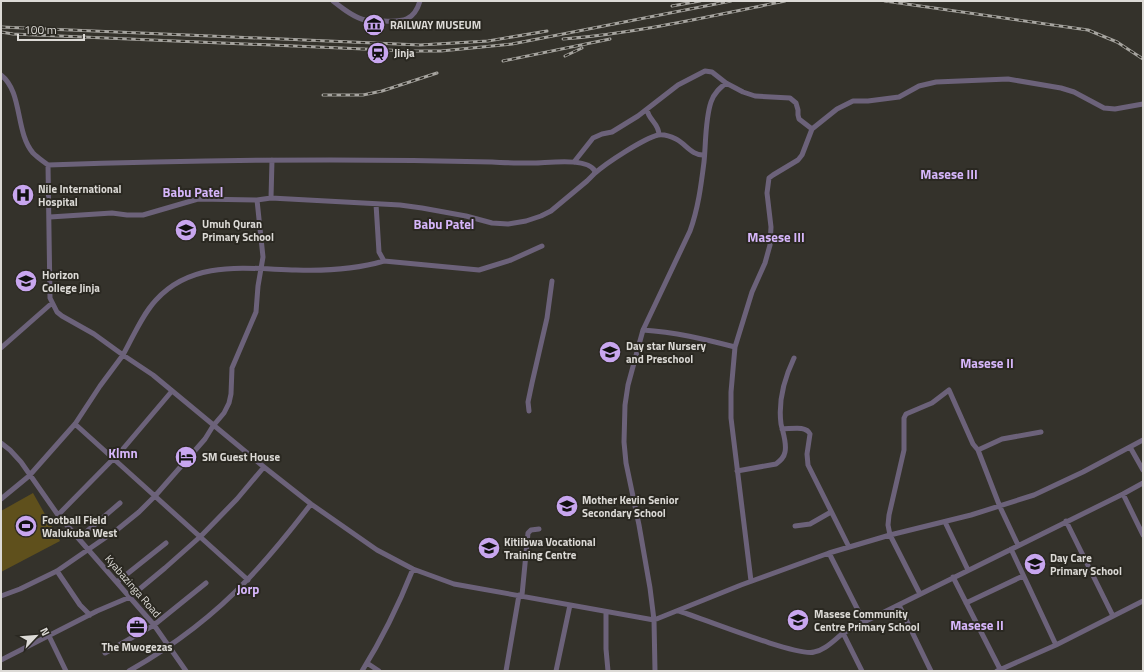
<svg xmlns="http://www.w3.org/2000/svg" width="1144" height="672" font-family="'Titillium Web',sans-serif">
  <style>
    .pitch { fill: #5f501c }
    .lines { fill: none; stroke-linecap: round; stroke-linejoin: round }
    .minor { stroke: #6c627a; stroke-width: 5 }
    .rail-casing { stroke: #a6a49f; stroke-width: 3 }
    .rail { stroke: #2a2821; stroke-width: 1.5; stroke-dasharray: 4.5; stroke-linecap: butt }
    .labels { text-anchor: middle; dominant-baseline: central; stroke-width: 4; stroke-linejoin: round; paint-order: stroke }
    .poi-label { font-size: 11px; font-weight: bold; fill: #dcdad6; stroke: #2a2821; text-anchor: start }
    .street-label { font-size: 11px; fill: #dcdad6; stroke: #2a2821 }
    .quarter-label { font-size: 13px; font-weight: bold; fill: #d6b6fb; stroke: #2a2821 }
  </style>
  <rect width="100%" height="100%" fill="#34322b"/>
  <path class="pitch" d="M33,493L60,541L1,572V511Z"/>
  <g class="lines">
    <path class="minor" d="M333,1C342,8 354,18 365,20C371,21 378,21 384,21C403,22 414,21 420,1
      M1,75C23,92 15,132 33,153C38,158 43,161 48,165C196,160 344,158 492,162C506,163 520,163 534,163C548,163 587,157 595,171L594,174L587,181L551,211L541,216L526,221L508,224L492,223L466,216L422,208L400,205L271,198L272,160
      M647,109C648,120 659,123 659,135
      M574,162L593,138L602,134L612,132L638,116L678,85L705,71L712,72L726,83L743,92L755,96L790,98L796,103L798,110V115L799,119L812,129
      M48,165L50,298L57,312L62,316L94,334L123,355C133,337 142,315 156,300C193,259 248,269 296,270C325,271 357,269 384,261
      M594,174C606,163 643,139 658,135C664,134 670,136 676,139C686,144 692,156 704,155
      M376,204L379,252L384,261L479,270L511,260L542,246
      M50,217L112,213L127,215H143L198,199L257,200L271,198
      M643,330C675,332 704,339 735,347
      M1,348L52,303
      M529,411L528,402L532,383L547,318L552,281
      M75,424L248,580
      M782,429C791,429 806,425 810,434L807,454L808,465L849,547
      M1,443L10,450L21,462L58,515L154,625L186,671
      M1130,447L1143,470
      M978,450L1002,439L1041,432
      M737,471L776,464C780,461 784,458 785,452C787,443 783,433 781,424C778,401 784,379 794,358
      M1123,494L1143,535
      M1,499L29,476L75,424L100,386L123,355L153,375L264,467L311,504L377,550L413,569L454,584L654,620L741,585L829,553L890,535L971,515L1034,495L1083,472L1143,440
      M58,515L122,450L172,391
      M1066,521L1113,616
      M945,522L968,570
      M795,526L810,524L831,512
      M79,538L120,503
      M1011,549L1056,645
      M829,553L864,622
      M57,571L80,605L90,615
      M953,577L1000,669
      M751,581L731,418V392L735,347L752,292L765,263L770,245L771,227L767,193L769,178L773,175L798,160L802,155L812,129L837,109L853,101H868L899,97L919,86L936,82L1008,79L1061,88L1074,92L1104,108L1115,109L1143,104
      M117,582L166,543
      M920,594L890,535L888,525L889,515L904,450V418L906,414L932,403L949,390L973,444L978,450L1000,507L1018,545
      M522,595L528,533L531,530L539,529
      M1,596L20,589L57,571L118,529L139,512L155,496L205,439L213,426L224,413L229,403L231,394L232,368L256,312L258,286L263,257L257,200
      M966,603L1023,576
      M899,605L931,671
      M679,611C701,618 798,657 814,652C825,650 833,641 842,634C849,629 857,626 864,622L1123,494L1143,483
      M606,612V649L608,671
      M843,633L862,671
      M49,636L66,671
      M105,653L154,625L206,583
      M1,660L97,611L130,597L165,568L201,536L237,499L264,467
      M367,663L379,671
      M129,671C173,646 213,616 248,579C270,556 291,530 311,504
      M362,671C382,639 399,604 413,569
      M506,671L519,595
      M556,671L570,605
      M655,671L654,620L650,588L639,525L626,463L624,442L625,405L628,385L643,330L690,231C698,209 701,186 704,162C706,143 705,120 711,102C714,93 720,88 726,83
      M997,671L1056,645L1143,601"/>
    <g class="rail-casing">
      <path id="rail" d="M885,1L1088,30L1117,42L1143,59
        M672,6L700,1
        M1,27L420,45L488,41L547,31
        M1,32L13,34L410,51H441L512,44L731,1
        M563,39C638,33 712,16 785,1
        M565,56L582,48
        M503,61L610,39
        M323,95H363L382,91L437,73"/>
    </g>
    <use href="#rail" class="rail"/>
  </g>
  <defs>
    <g id="museum-disc" transform="scale(1.15)"><circle r="9.5" fill="#c8a6ef" stroke="#2a2821"/><path d="M0-6L6-3V-2H-6V-3ZM-5-1h2V3h-2ZM-1-1h2V3h-2ZM3-1h2V3H3ZM-6 4H6V6H-6Z" fill="#111"/></g>
    <g id="station-disc" transform="scale(1.15)"><circle r="9.5" fill="#c8a6ef" stroke="#2a2821"/><path d="M-3-6H3Q5-6 5-4V2Q5 4 3 4L4.5 6H3L1.5 4h-3L-3 6H-4.5L-3 4Q-5 4-5 2V-4Q-5-6-3-6ZM-3.5-4v3h7v-3ZM-3.5 1v1.5H-2V1ZM2 1v1.5H3.5V1Z" fill="#111"/></g>
    <g id="hospital-disc" transform="scale(1.15)"><circle r="9.5" fill="#c8a6ef" stroke="#2a2821"/><path d="M-5-5h3v3.5h4V-5h3V5h-3V1.5h-4V5h-3Z" fill="#111"/></g>
    <g id="school-disc" transform="scale(1.15)"><circle r="9.5" fill="#c8a6ef" stroke="#2a2821"/><path d="M0-5L7-2L0 1L-7-2ZM-4 1L0 2.5L4 1V4Q0 6-4 4Z" fill="#111"/></g>
    <g id="hotel-disc" transform="scale(1.15)"><circle r="9.5" fill="#c8a6ef" stroke="#2a2821"/><path d="M-6-4.5h1.5V1H6V5H4.5V3h-9V5H-6ZM-4 0a1.8 1.8 0 1 1 3.6 0ZM.5 0V-2.5h3Q6-2.5 6 0Z" fill="#111"/></g>
    <g id="stadium-disc" transform="scale(1.15)"><circle r="9.5" fill="#c8a6ef" stroke="#2a2821"/><path d="M0-5a6.5 5 0 1 0 0 10a6.5 5 0 1 0 0-10ZM-3.5-1.8h7v3.6h-7Z" fill="#111"/></g>
    <g id="office-disc" transform="scale(1.15)"><circle r="9.5" fill="#c8a6ef" stroke="#2a2821"/><path d="M-6-3h4V-5.5h4V-3h4V5H-6ZM-1-4.5V-3h2v-1.5ZM-6 0V1H6V0Z" fill="#111"/></g>
  </defs>
  <g fill-rule="evenodd">
    <use href="#museum-disc" x="374" y="25"/>
    <use href="#station-disc" x="378" y="53"/>
    <use href="#hospital-disc" x="23" y="195"/>
    <use href="#school-disc" x="186" y="230"/>
    <use href="#school-disc" x="26" y="281"/>
    <use href="#school-disc" x="610" y="352"/>
    <use href="#hotel-disc" x="186" y="457"/>
    <use href="#school-disc" x="567" y="506"/>
    <use href="#stadium-disc" x="26" y="526"/>
    <use href="#school-disc" x="489" y="548"/>
    <use href="#school-disc" x="1035" y="564"/>
    <use href="#school-disc" x="798" y="620"/>
    <use href="#office-disc" x="137" y="627"/>
  </g>
  <g class="labels">
    <g class="poi-label">
      <text x="390" y="25">RAILWAY MUSEUM</text>
      <text x="394" y="53">Jinja</text>
      <text x="38" y="189">Nile International<tspan x="38" dy="13">Hospital</tspan></text>
      <text x="202" y="224">Umuh Quran<tspan x="202" dy="13">Primary School</tspan></text>
      <text x="42" y="275">Horizon<tspan x="42" dy="13">College Jinja</tspan></text>
      <text x="626" y="346">Day star Nursery<tspan x="626" dy="13">and Preschool</tspan></text>
      <text x="202" y="457">SM Guest House</text>
      <text x="582" y="500">Mother Kevin Senior<tspan x="582" dy="13">Secondary School</tspan></text>
      <text x="42" y="520">Football Field<tspan x="42" dy="13">Walukuba West</tspan></text>
      <text x="504" y="542">Kitiibwa Vocational<tspan x="504" dy="13">Training Centre</tspan></text>
      <text x="1050" y="558">Day Care<tspan x="1050" dy="13">Primary School</tspan></text>
      <text x="814" y="614">Masese Community<tspan x="814" dy="13">Centre Primary School</tspan></text>
      <text x="137" y="647" text-anchor="middle">The Mwogezas</text>
    </g>
    <g class="street-label">
      <text transform="translate(133 586) rotate(49)">Kyabazinga Road</text>
    </g>
    <g class="quarter-label">
      <text x="949" y="174">Masese III</text>
      <text x="193" y="192">Babu Patel</text>
      <text x="444" y="224">Babu Patel</text>
      <text x="776" y="237">Masese III</text>
      <text x="987" y="363">Masese II</text>
      <text x="123" y="453">Klmn</text>
      <text x="248" y="589">Jorp</text>
      <text x="977" y="625">Masese II</text>
    </g>
  </g>
  <rect width="1144" height="672" fill="none" stroke="#dcdad6" stroke-width="4"/>
  <g transform="translate(36 636) rotate(64)" stroke="#2a2821" stroke-width="3" paint-order="stroke">
  <path d="M0-3L7 15L0 10L-7 15Z" fill="#dcdad6"/>
  <text y="-6" font-size="11" font-weight="bold" text-anchor="middle" fill="#dcdad6">N</text>
  </g>
  <path d="M18 34v6h66v-6" fill="none" stroke="#dcdad6" stroke-width="2"/>
  <text x="24" y="34" font-size="12" fill="#dcdad6" stroke="#2a2821" stroke-width="3" paint-order="stroke">100 m</text>
</svg>
